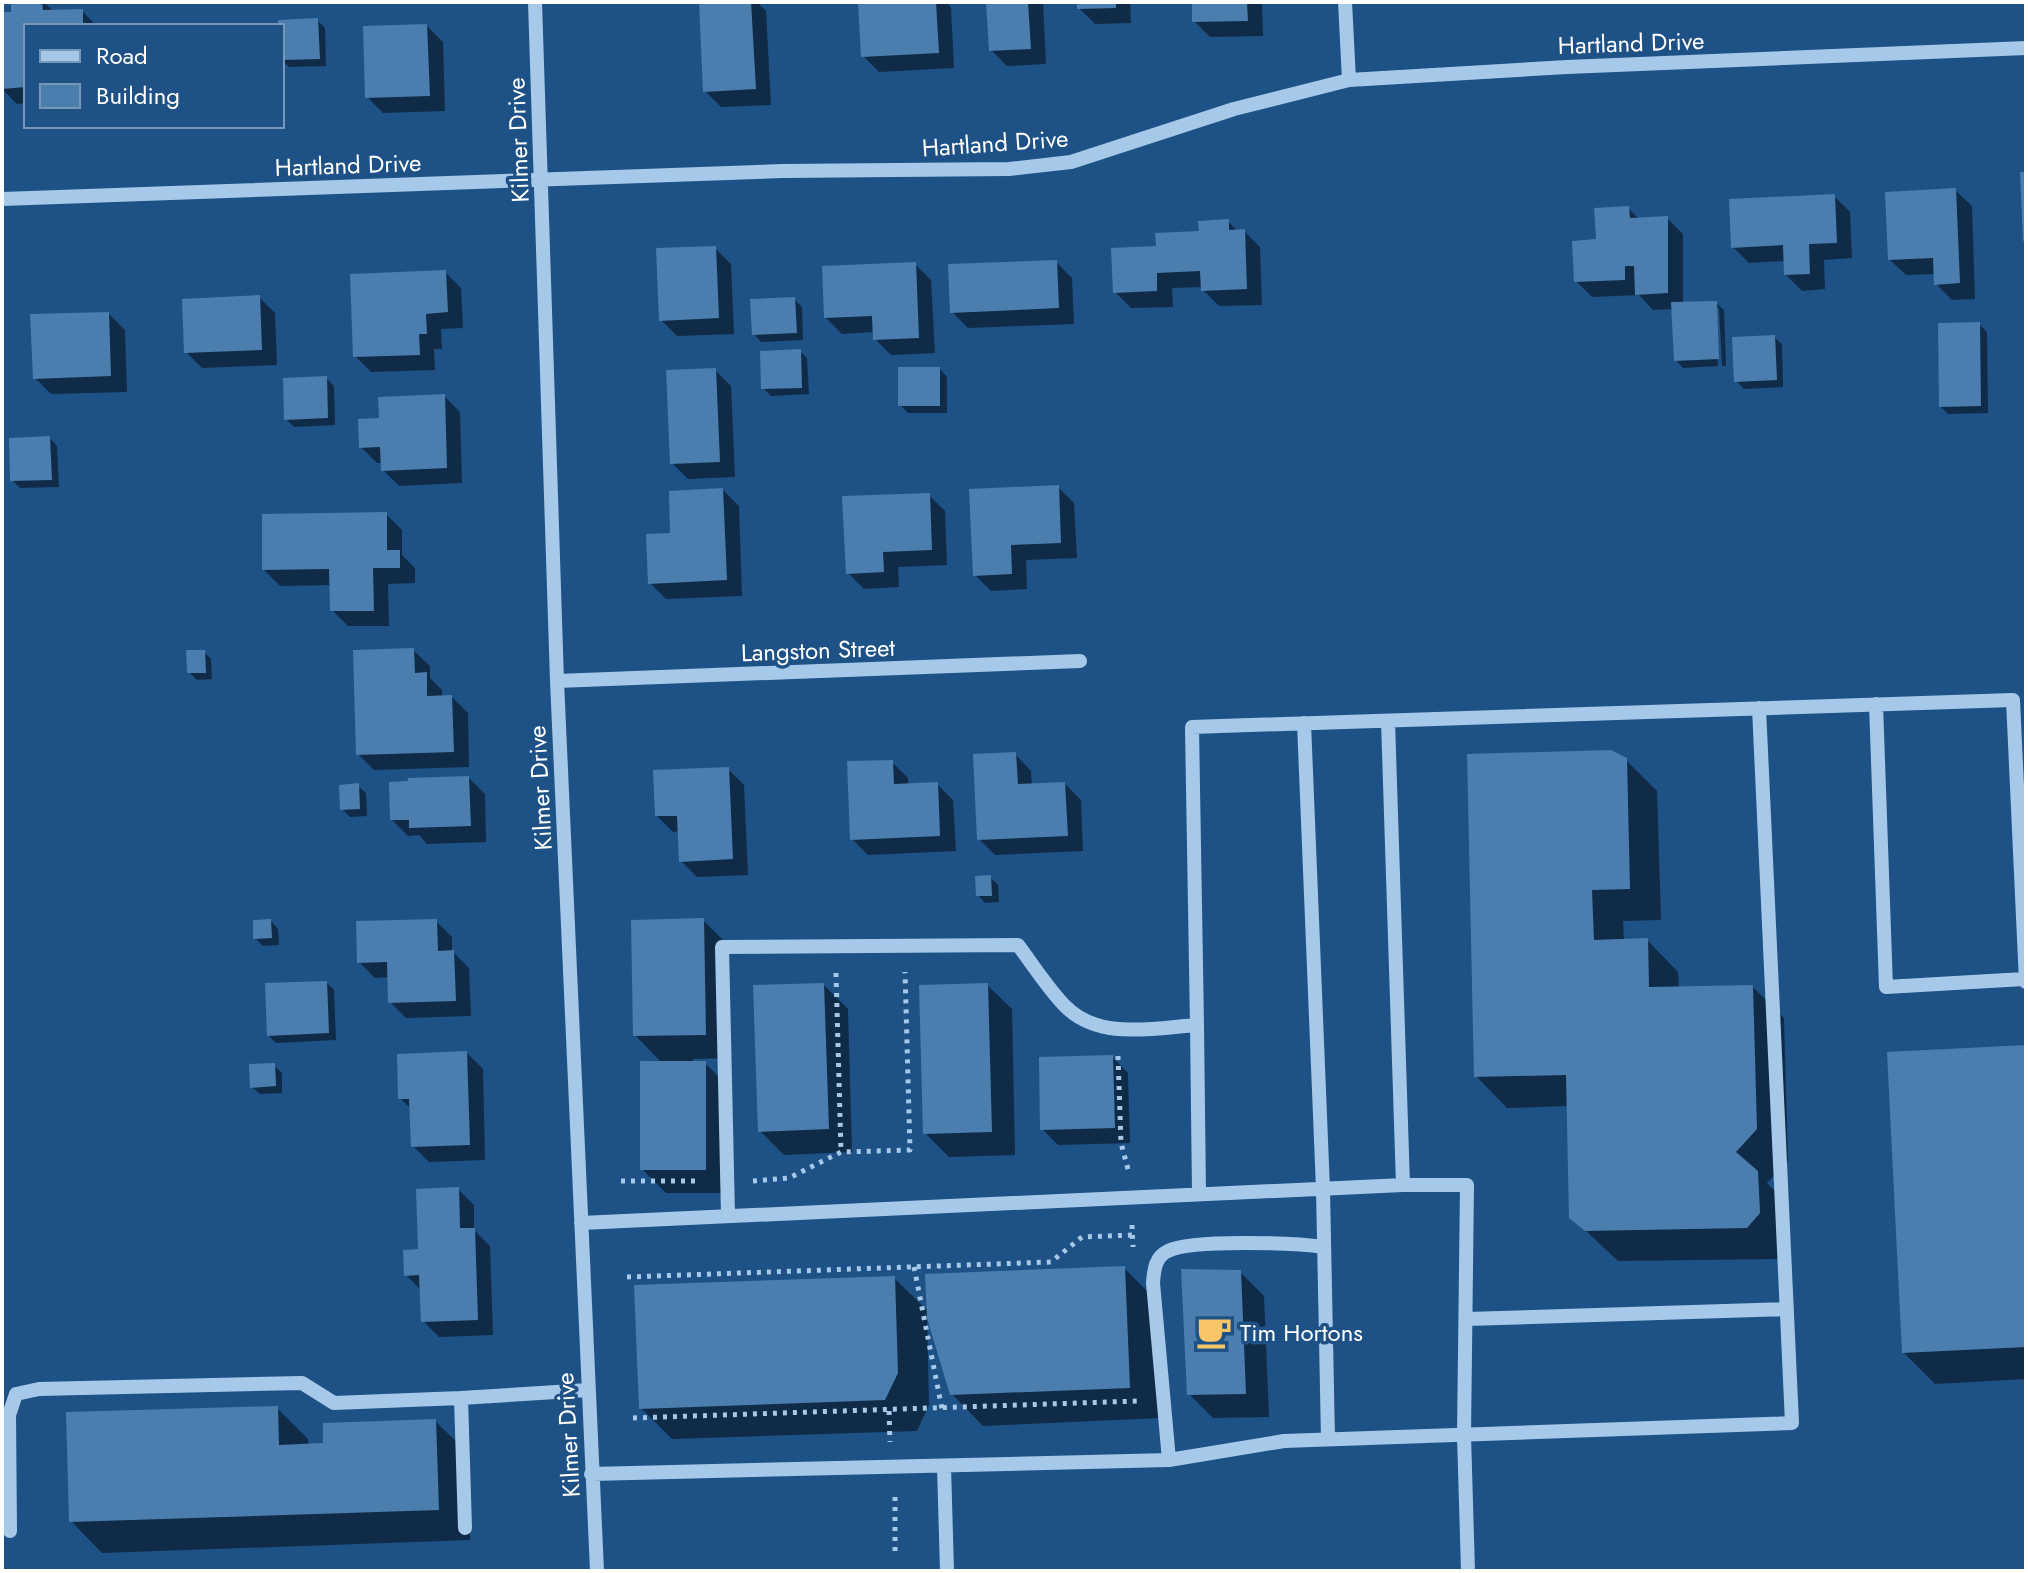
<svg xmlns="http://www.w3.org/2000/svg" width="2028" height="1573" font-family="Jost,sans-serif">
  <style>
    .shadow { fill: #0007 }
    .building { fill: #4b7eaf }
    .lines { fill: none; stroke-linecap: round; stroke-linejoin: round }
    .path { stroke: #a6c9ea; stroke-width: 5; stroke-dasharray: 4 6; stroke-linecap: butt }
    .minor { stroke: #a6c9ea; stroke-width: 14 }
    .labels { text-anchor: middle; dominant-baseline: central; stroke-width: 7; stroke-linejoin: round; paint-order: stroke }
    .street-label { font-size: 24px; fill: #fff; stroke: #1e5185 }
    .poi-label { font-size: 24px; fill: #fff; stroke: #1e5185; text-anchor: start }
  </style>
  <rect width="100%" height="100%" fill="#1e5185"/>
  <path class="shadow" d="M13,2H44L54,12L82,11L97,26H26V103L17,104L2,89V14H13Z
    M701,2H757L766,11L771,105L721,107L705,91Z
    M860,2H946L951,7L954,68L879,72L863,56Z
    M988,2H1043L1046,64L1007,66L991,50Z
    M1079,2H1130L1131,23L1095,24L1079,8Z
    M1194,2H1262L1263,36L1210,37L1194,21Z
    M317,20L325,28L326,66L289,67L282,60L280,26Z
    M427,26L443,42L445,111L383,113L367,97Z
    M1955,190L1972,206L1975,299L1952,300L1936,284V274L1906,275L1889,259Z
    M1834,196L1850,212L1852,258L1824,260L1825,289L1802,291L1786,275L1785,261L1749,263L1733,247Z
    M1628,208L1640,220L1667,218L1683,234V304L1716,303L1724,310L1726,366H1722L1719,308H1715L1718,366L1683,368L1676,360L1674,309L1653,310L1639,295L1592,297L1576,281L1598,241Z
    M1228,221L1238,232L1244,231L1260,247L1262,305L1219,306L1203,290V287L1172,288L1173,307L1131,308L1115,292L1158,248Z
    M715,248L731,264L734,334L677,336L661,320Z
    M1056,262L1072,278L1074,324L968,328L952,312Z
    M915,264L931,280L935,353L891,355L875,339L874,332L842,334L826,318Z
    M445,272L461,288L463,328L441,329L442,349H434L435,370L371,372L355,356Z
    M259,297L275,313L277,365L202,368L186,352Z
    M794,299L802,307L803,340L761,342L754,334Z
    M109,314L125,330L127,392L51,394L35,378Z
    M1979,324L1987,332L1988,413L1948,414L1941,407Z
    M1774,337L1782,344L1783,387L1744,389L1736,381Z
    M800,351L807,358L809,394L771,396L763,388Z
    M940,369L947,377V413H908L900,405Z
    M715,370L731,386L735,477L688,479L672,463Z
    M326,378L334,386L335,425L294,427L286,419Z
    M444,396L460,412L462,483L399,486L383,470L382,463H377L361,447L381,420Z
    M50,438L57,446L59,487L20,488L12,480Z
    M1058,487L1074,503L1077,558L1026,560L1027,589L991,591L975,575Z
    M723,490L739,506L742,596L666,599L650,583Z
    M929,495L945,511L947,565L898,567L899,587L864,589L848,573Z
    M386,514L402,530V555L415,568V583L388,584L389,626H348L332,610V585L280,586L264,570Z
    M413,650L430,666V678L442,690V697H452L468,713L469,767L374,770L358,754Z
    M204,652L211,659L212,679L197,680L189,672Z
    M1015,754L1031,771L1032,786L1065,784L1081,800L1083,851L995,855L979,839Z
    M1625,759L1657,791L1661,920L1623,921L1624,941L1647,940L1678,972L1679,989L1753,987L1784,1018L1788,1161L1767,1183L1789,1205L1778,1259L1618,1261L1571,1217L1569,1106L1507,1108L1476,1076Z
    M892,762L908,778V785L937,784L953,800L956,851L868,855L852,839Z
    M728,769L744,785L748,875L697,877L681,861L680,831L673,832L657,816Z
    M469,778L485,794L486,842L427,844L419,835L408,836L392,820Z
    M358,786L366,793L367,816L350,817L342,809Z
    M990,877L998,885L999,902L985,903L978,895Z
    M703,920L727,944L730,1058L693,1059V1063H705L729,1087V1193H666L642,1169L662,1063L635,1035Z
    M271,921L278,929L279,945L263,946L255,938Z
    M436,921L452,937V951L469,968L471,1016L406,1018L390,1002V977L375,978L359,962Z
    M327,983L334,990L336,1040L276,1043L268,1035Z
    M824,985L848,1009L852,1152L784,1155L760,1131Z
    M987,985L1012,1009L1015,1155L949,1157L925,1133Z
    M2026,1047V1379L1935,1384L1904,1353Z
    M467,1053L483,1069L485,1160L429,1162L413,1146L412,1110L400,1098Z
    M1112,1057L1128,1073L1130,1143L1058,1145L1042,1129Z
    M274,1065L282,1073V1093L260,1094L252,1087Z
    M458,1189L474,1205V1230L490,1246L493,1335L439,1337L423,1321L422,1291L406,1275Z
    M1124,1268L1156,1300L1161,1418L983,1426L952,1394L927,1311L929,1405L917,1431L672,1439L641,1408L894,1278L929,1312Z
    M1240,1272L1264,1296L1269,1417L1213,1418L1189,1394Z
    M277,1408L308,1439L309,1446L325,1445L435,1421L467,1452L470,1540L102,1553L71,1521Z"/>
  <path class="building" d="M11,2H42L43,10L83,9V26H26V87L2,89V12H11Z
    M699,2H751L756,89L703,92Z
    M858,2H936L939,53L861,57Z
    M986,2H1028L1031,49L989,51Z
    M1077,2H1116V8L1077,9Z
    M1192,2H1247L1248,21L1192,22Z
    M318,18L320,59L282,60V26H278V20Z
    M427,24L430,96L365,98L363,26Z
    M2020,172H2026V240L2023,241Z
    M1956,188L1960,283L1934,285L1933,258L1888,260L1885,192Z
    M1835,194L1837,243L1809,244L1810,274L1784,275L1783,245L1731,248L1729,199Z
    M1629,206L1630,218L1668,216V293L1635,295L1634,266H1625V280L1574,282L1572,241L1596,239L1594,208Z
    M1229,219V230L1245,229L1247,289L1201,291L1200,271L1157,273V291L1113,293L1111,248L1156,246L1155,233L1199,231L1198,221Z
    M716,246L719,318L659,321L656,248Z
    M1057,260L1059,308L950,313L948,264Z
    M916,262L919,338L873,340L872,316L824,318L822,266Z
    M446,270L448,312L426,314L427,334H419L420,355L353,357L350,274Z
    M260,295L262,350L184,353L182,299Z
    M795,297L797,333L752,335L750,299Z
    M1717,301L1719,359L1674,361L1671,302Z
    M109,312L111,376L33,379L30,314Z
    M1980,322L1981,406L1939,407L1938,323Z
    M1775,335L1777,380L1734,382L1732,337Z
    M801,349L802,388L761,389L760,351Z
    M898,367H940V406H898Z
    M716,368L720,462L670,464L666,370Z
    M327,376L328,418L284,420L283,378Z
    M445,394L447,468L381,471L380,447L359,448L358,419L379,418L378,397Z
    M50,436L52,480L10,481L9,438Z
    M1059,485L1061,543L1011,545L1012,574L973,576L969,489Z
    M723,488L727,580L648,584L646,534L670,533L669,491Z
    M930,493L932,550L883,552L884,572L846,574L842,496Z
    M387,512V550H400V568H373L374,611H330L329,569L262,570V514Z
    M414,648L415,673L427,672V696L452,695L454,752L356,755L353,650Z
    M186,650H205L206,673H187Z
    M1611,750L1627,758L1630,889L1592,890L1594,940L1648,938L1649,987L1753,985L1757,1129L1736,1152L1758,1171L1760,1213L1747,1228L1585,1231L1569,1218L1566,1075L1474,1077L1467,754Z
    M1016,752L1018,784L1065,782L1068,836L977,840L973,754Z
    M893,760L894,784L938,782L940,836L850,840L847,761Z
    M729,767L733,859L679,862L677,816H655L653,770Z
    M469,776L471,826L409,828V820H390L389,782L408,781V778Z
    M359,783L360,809L340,810L339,785Z
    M991,875L992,896H976L975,876Z
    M704,918L706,1035L633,1036L631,920Z
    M271,919L272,938L253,939V920Z
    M437,919L438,951L454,950L456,1001L388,1003L387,962L357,963L356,921Z
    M327,981L329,1033L267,1036L265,983Z
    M824,983L829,1129L758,1132L753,985Z
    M988,983L992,1132L923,1134L919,985Z
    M2026,1045V1347L1902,1353L1887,1052Z
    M467,1051L470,1145L411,1147L409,1099H398L397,1054Z
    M1113,1055L1115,1128L1040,1130L1039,1057Z
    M640,1061H706V1170H640Z
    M275,1063L276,1086L250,1088L249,1064Z
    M459,1187L460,1228H475L478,1320L421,1322L419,1275L404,1276L403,1250L418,1249L416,1189Z
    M1125,1266L1130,1388L950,1395L927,1318L925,1274Z
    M1181,1269L1241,1270L1246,1394L1187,1395Z
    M895,1276L898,1373L885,1400L639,1409L634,1285Z
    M278,1406L279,1445L323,1443V1423L436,1419L439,1510L69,1522L66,1412Z"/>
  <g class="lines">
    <path class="path" d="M836,973L841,1152
      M1118,1056L1121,1143L1129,1173
      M621,1181H700
      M753,1181L789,1178L841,1152L910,1150L905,972
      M1132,1225L1133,1247
      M914,1267L942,1409
      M627,1277L1051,1262L1082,1237L1133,1235
      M889,1411L890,1442
      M633,1418L1138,1401
      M895,1497V1552"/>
    <path class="minor" d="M535,2L557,681L597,1571
      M1345,2L1349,80
      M2,199L782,171L1009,169L1071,162L1234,109L1349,80L1567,67L2026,48
      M557,681L1080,661
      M1876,704L1886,987L2024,979
      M1388,721L1403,1185
      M1304,723L1323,1189L1328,1439
      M1197,1025L1199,1194
      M728,1215L722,947L1018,945C1033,965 1047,987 1064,1005C1098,1041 1153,1028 1197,1025L1192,727L2013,700L2026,982
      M581,1223L1403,1185H1467L1464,1435L1468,1571
      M1467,1319L1787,1309
      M1169,1460L1153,1283C1154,1270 1155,1257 1168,1251C1191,1239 1295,1243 1324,1247
      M944,1466L947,1571
      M591,1474L1169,1460L1284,1441L1792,1423L1759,708
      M465,1528L461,1398L588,1390
      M10,1531L9,1415L16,1394L39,1389L302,1383L334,1403L461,1398"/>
  </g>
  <defs>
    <g id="cafe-bare" transform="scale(2.76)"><path d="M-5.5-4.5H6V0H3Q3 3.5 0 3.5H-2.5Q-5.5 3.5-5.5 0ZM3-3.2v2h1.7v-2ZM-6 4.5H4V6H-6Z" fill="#f9c566" stroke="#1e5185" stroke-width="2.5" paint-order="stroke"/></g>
  </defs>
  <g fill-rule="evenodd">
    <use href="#cafe-bare" x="1214" y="1332"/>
  </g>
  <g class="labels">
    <g class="street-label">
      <text transform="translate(1631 43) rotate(-2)">Hartland Drive</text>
      <text transform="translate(518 140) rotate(-92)">Kilmer Drive</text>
      <text transform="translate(995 143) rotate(-4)">Hartland Drive</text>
      <text transform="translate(348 165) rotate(-2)">Hartland Drive</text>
      <text transform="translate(818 650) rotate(-2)">Langston Street</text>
      <text transform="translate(540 788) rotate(-93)">Kilmer Drive</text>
      <text transform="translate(568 1435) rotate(-93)">Kilmer Drive</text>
    </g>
    <g class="poi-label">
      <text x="1240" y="1332">Tim Hortons</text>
    </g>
  </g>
  <rect width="2028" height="1573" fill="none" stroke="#ffffff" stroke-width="8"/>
  <rect x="24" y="24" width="260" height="104" fill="#1e5185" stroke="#7897b6" stroke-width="2"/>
  <rect x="40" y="50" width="40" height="12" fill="#a6c9ea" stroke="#7897b6" stroke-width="2"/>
  <text x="96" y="64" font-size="24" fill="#ffffff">Road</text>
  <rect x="40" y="84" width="40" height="24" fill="#4b7eaf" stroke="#7897b6" stroke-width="2"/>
  <text x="96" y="104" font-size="24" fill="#ffffff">Building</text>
</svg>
